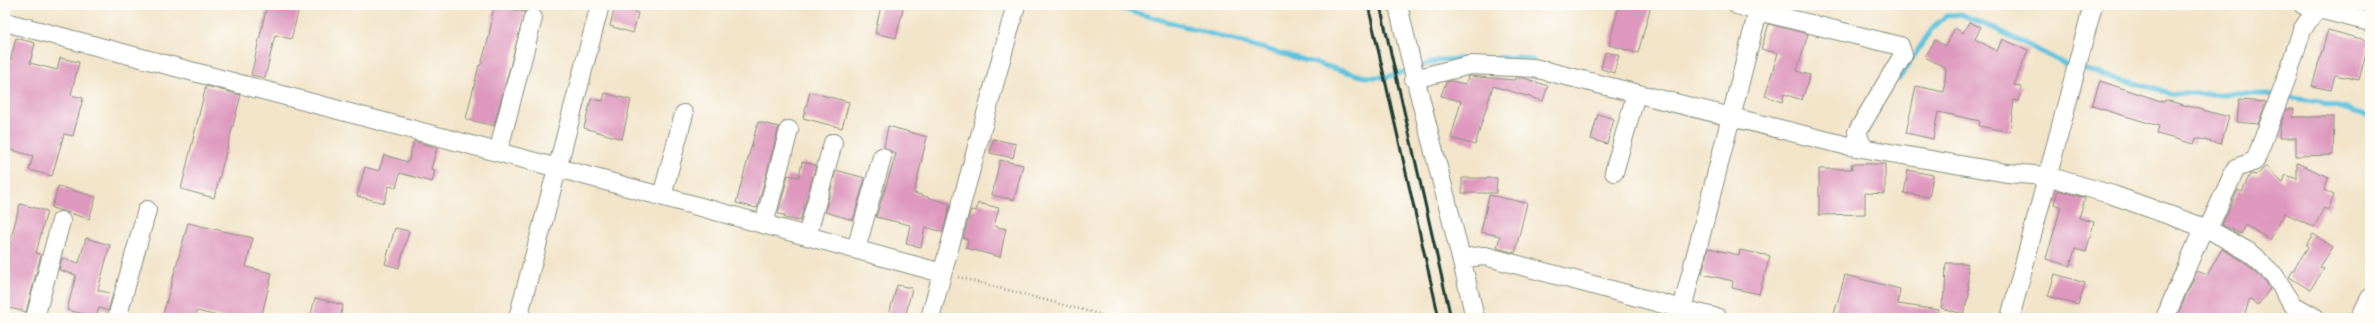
<svg xmlns="http://www.w3.org/2000/svg" width="2375" height="323" font-family="'Architects Daughter',sans-serif">
  <style>
    .lines { fill: none; stroke-linecap: round; stroke-linejoin: round }
    .stream { stroke: #61c3df; stroke-width: 5 }
    .building { fill: #de98be }
    .minor-casing { stroke: #88907e; stroke-width: 20 }
    .path { stroke: #88907e; stroke-width: 2.5; stroke-dasharray: 1 3; stroke-linecap: butt }
    .minor { stroke: #fff; stroke-width: 18 }
    .rail { stroke: #1f3d34; stroke-width: 3 }
  </style>
  <rect width="100%" height="100%" fill="#fdfcf7"/>
  <filter id="ink" filterUnits="userSpaceOnUse"><feTurbulence type="fractalNoise" baseFrequency=".025" numOctaves="2"/><feDisplacementMap in="SourceGraphic" scale="8" xChannelSelector="R" yChannelSelector="G"/><feConvolveMatrix kernelMatrix="1 2 1 2 8 2 1 2 1" color-interpolation-filters="sRGB"/></filter>
  <filter id="wash" filterUnits="userSpaceOnUse"><feTurbulence type="fractalNoise" baseFrequency=".012" numOctaves="4" result="noise"/><feDisplacementMap in="SourceGraphic" scale="16" xChannelSelector="R" yChannelSelector="G"/><feGaussianBlur stdDeviation="0.9" result="paint"/><feColorMatrix in="noise" values="0 0 0 0 0 0 0 0 0 0 0 0 0 0 0 0 0 1.4 0 .05"/><feComposite in="paint" operator="in"/></filter>
  <g filter="url(#wash)">
    <rect width="100%" height="100%" fill="#f2e4c9"/>
    <g class="lines">
      <path class="stream" d="M1108,5L1365,77H1387L1440,60L1461,59
        M1495,58L1519,57L1533,60
        M1899,79L1933,27L1946,16L1960,14L2000,31L2065,64L2173,94H2266L2320,102L2370,116"/>
    </g>
    <g id="blocks">
      <path class="building" d="M267,5H300L291,39L275,35L265,78L251,75Z
        M615,5L638,13L633,33L610,26Z
        M881,5H904L896,38L875,33Z
        M1619,5H1651L1638,53L1609,45Z
        M494,6L525,12L494,126L466,119L479,65H481L489,36Z
        M1969,22L1981,27L1975,39L1997,51L2002,39L2028,50L2014,85L2022,87L2018,101L2014,100L2010,132L1979,126L1980,121L1938,112L1933,139L1906,133L1916,86L1944,92L1946,68L1925,57L1935,40L1945,46L1955,28L1963,33Z
        M1769,24L1808,34L1797,71L1810,75L1802,100L1784,94L1782,102L1765,96L1778,53L1761,49Z
        M2328,30L2369,41L2359,80L2335,75L2331,90L2312,86Z
        M16,38L35,43L30,63L57,70L60,58L79,62L71,95L83,98L73,136L64,134L52,176L29,170L33,156L5,148V82Z
        M1605,52L1619,55L1614,73L1601,69Z
        M1468,76L1514,80L1515,78H1524L1548,86L1543,101L1493,86L1475,145L1451,138L1461,101L1441,96L1446,82L1451,81L1466,84Z
        M2100,81L2164,102L2165,100L2229,117L2221,144L2196,138L2194,144L2157,134L2159,126L2092,106Z
        M206,86L241,95L214,198L181,189Z
        M810,92L849,102L842,128L803,118Z
        M605,93L631,100L622,139L584,128L591,99L603,101Z
        M2239,100L2266,102L2258,124L2237,122Z
        M2286,109H2294L2293,117H2334L2333,155L2296,156V138H2279L2280,126Z
        M1598,114L1614,119L1607,144L1591,139Z
        M758,122L779,127L757,208L736,203Z
        M888,126L927,137L914,193L950,204L943,232L925,227L921,247L906,244L910,225L876,217L896,154L884,147Z
        M993,139L1016,144L1013,158L990,153Z
        M414,141L437,148L431,169L435,170L432,182L400,173L396,188L389,186L384,203L357,196L365,167L379,171L384,155L408,162Z
        M1000,160L1023,165L1014,200L992,195Z
        M802,162L816,165L800,221L784,218L785,215L778,214L788,175L799,177Z
        M2297,163L2329,177L2324,190L2334,195L2328,210L2324,208L2314,227L2285,213L2270,240L2246,225L2241,234L2222,225L2238,190L2242,192L2250,174L2257,175L2266,166L2283,182L2286,175L2297,179Z
        M1851,164H1885V194L1865,193V214L1819,215V169H1852Z
        M836,170L865,178L853,220L825,212Z
        M1908,170L1933,175L1929,197L1904,193Z
        M1462,178H1497L1496,193H1462Z
        M58,186L96,197L89,219L52,208Z
        M2058,190L2085,198L2079,218L2094,222L2086,252L2075,249L2070,266L2046,259L2061,207L2054,204Z
        M1489,195L1527,203L1515,253L1497,248L1500,236L1481,232Z
        M978,203L999,208L994,226L1006,229L1000,257L966,248L968,240L963,238L971,210L976,211Z
        M20,204L47,211L36,253L41,255L26,312L5,307V261Z
        M188,223L253,238L246,267L272,273L261,318H226L197,311L195,318H162Z
        M395,228L409,231L399,268L385,264Z
        M2313,234L2333,247L2320,267L2324,269L2310,290L2289,277L2308,247L2306,245Z
        M86,238L110,245L98,290L113,294L108,311L99,308L96,317L67,310L76,275L59,270L62,258L79,263Z
        M1708,248L1739,255L1740,250L1770,256L1759,294L1732,288L1733,281L1702,274Z
        M2222,249L2243,261L2266,282L2270,289L2258,305L2250,300L2243,318H2176L2197,271L2207,275Z
        M1946,263H1967L1969,295L1963,314L1941,308L1945,291Z
        M2055,274L2085,283L2078,305L2048,296Z
        M1845,275L1900,289L1898,304L1939,310L1938,318H1833Z
        M897,285L912,288L905,318H888Z
        M315,298L343,305L340,318H310Z"/>
    </g>
  </g>
  <g filter="url(#ink)">
    <use href="#blocks" fill-opacity="0" stroke="#88907e" stroke-width="1"/>
    <g class="lines">
      <g class="minor-casing">
        <path id="minor" d="M1398,5C1421,110 1452,213 1475,318
          M1737,5L1758,11L1760,5
          M2303,5L2370,22
          M5,22L558,168L942,273
          M1414,79L1470,65L1534,68L1844,145L2007,173L2047,176L2113,195L2208,229L2249,252L2274,275L2293,305L2316,318
          M498,152L533,18
          M1614,172L1636,94
          M662,196L684,114
          M764,224L789,130
          M2208,229L2236,168L2255,161L2287,77L2302,30L2319,5
          M807,236L833,143
          M856,249L882,157
          M1462,258L1485,256L1682,309V318
          M35,318L61,221
          M117,318L147,210
          M518,318L600,5
          M930,318L1016,5
          M1718,318L1682,309L1758,11L1900,46L1903,55L1857,132L1863,148
          M2010,318L2093,5
          M2165,318L2203,229
          M2360,318L2370,298"/>
      </g>
      <path class="path" d="M958,277L1113,318"/>
      <use href="#minor" class="minor"/>
      <path class="rail" d="M1368,5L1439,318
        M1380,5L1451,318"/>
    </g>
  </g>
  <rect width="2375" height="323" fill="none" stroke="#fdfcf7" stroke-width="20"/>
</svg>
